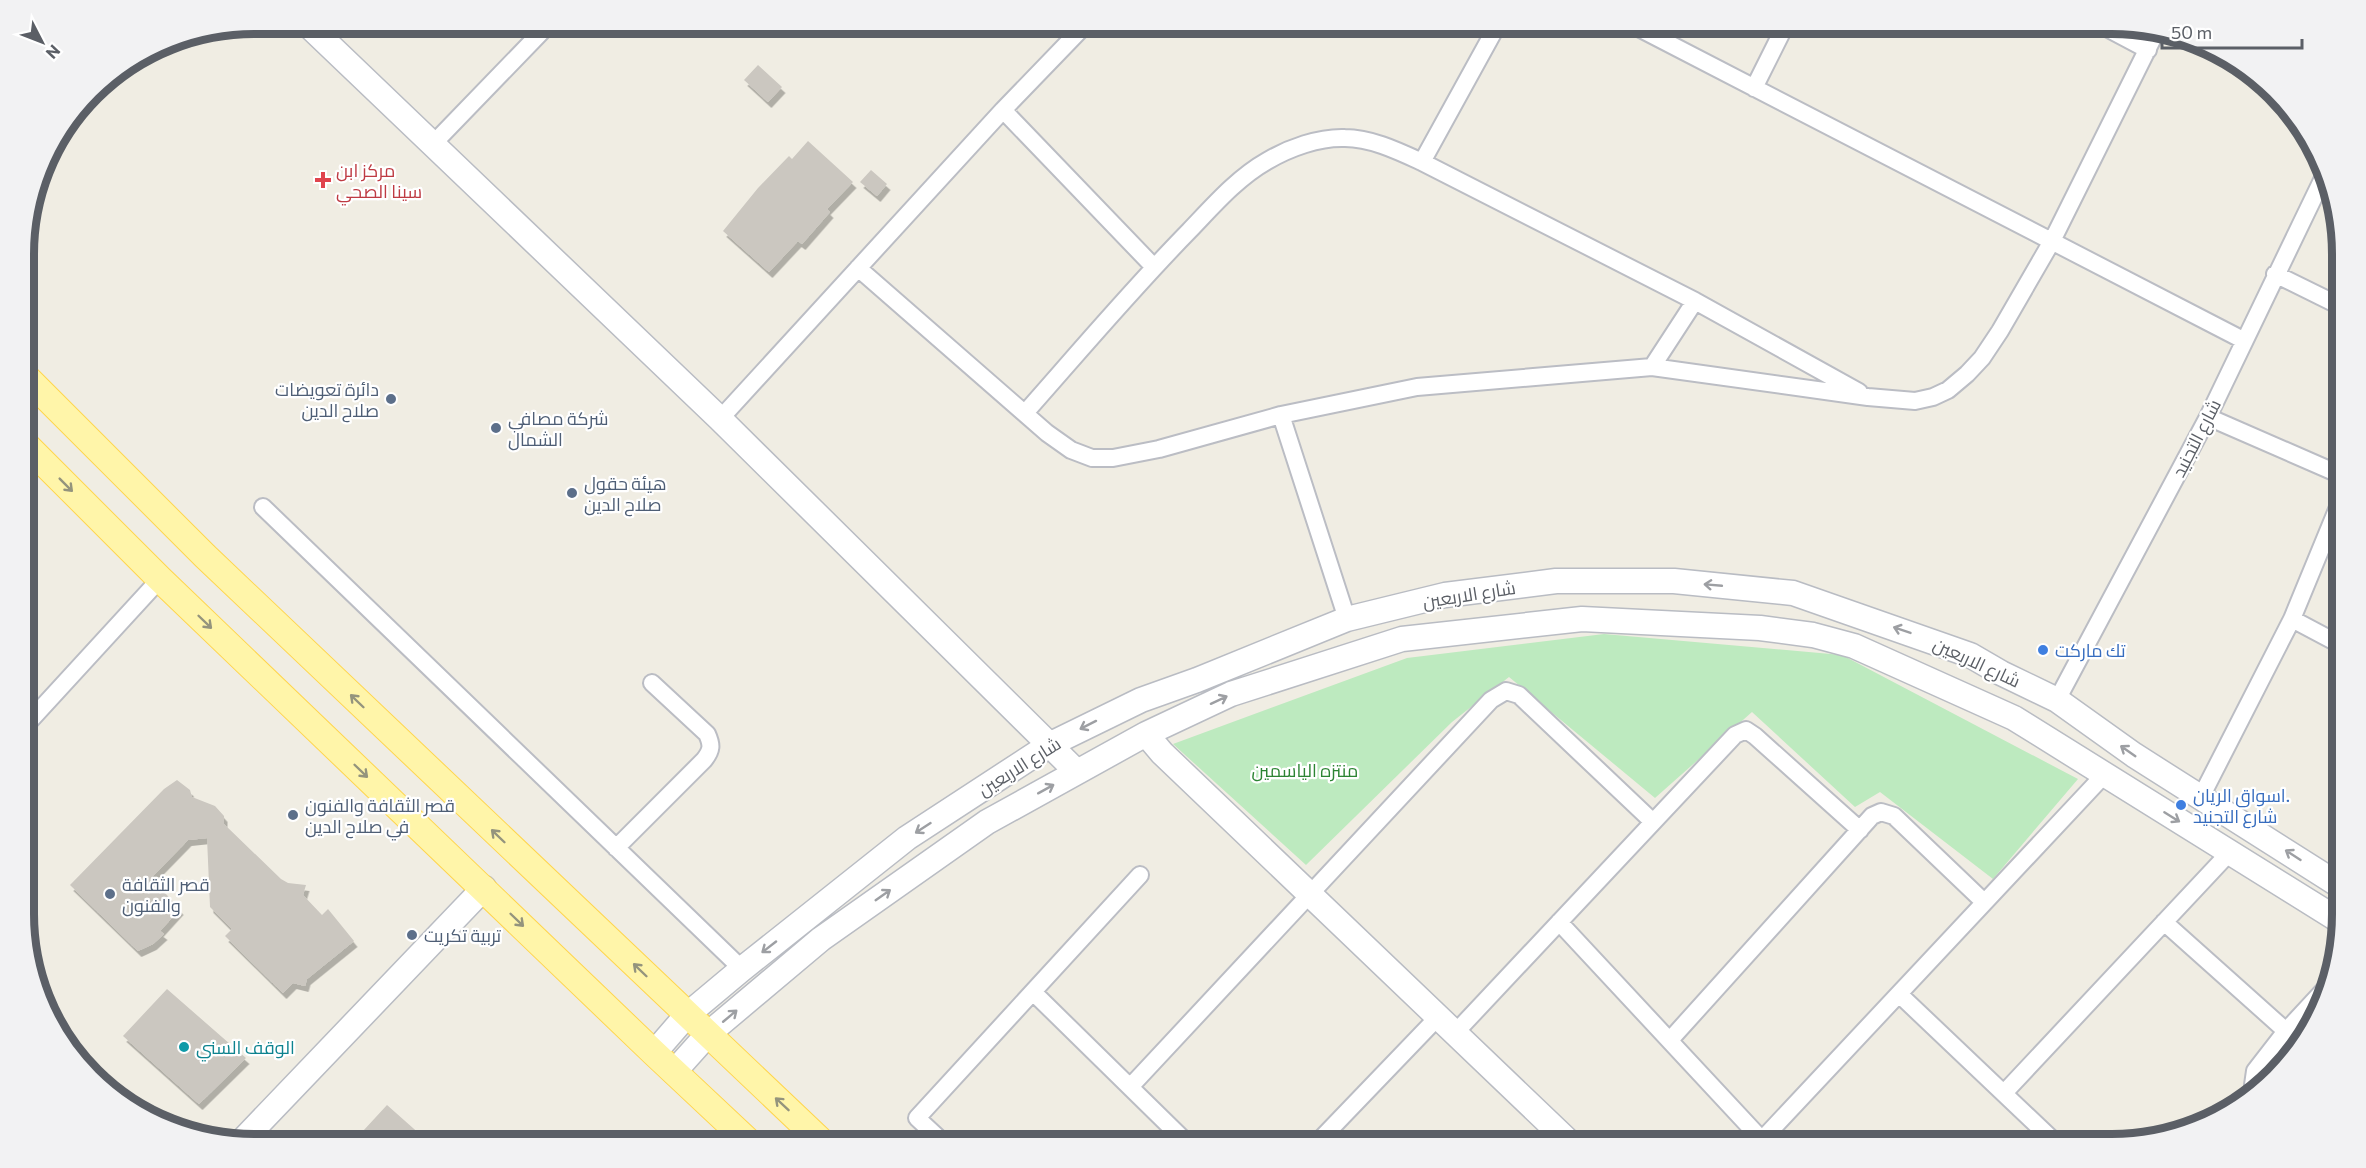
<svg xmlns="http://www.w3.org/2000/svg" width="2366" height="1168" font-family="Commissioner,Cairo,sans-serif">
  <style>
    .green { fill: #bdeabf }
    .building { fill: #cbc7c0; filter: url(#shadow) }
    .lines { fill: none; stroke-linecap: round; stroke-linejoin: round }
    .street-casing { stroke: #bbbdc4; stroke-width: 20 }
    .secondary-casing { stroke: #b9bcc3; stroke-width: 27 }
    .primary-casing { stroke: #ffd54d; stroke-width: 28 }
    .street { stroke: #fff; stroke-width: 16 }
    .secondary { stroke: #fff; stroke-width: 24 }
    .primary { stroke: #fff5a9; stroke-width: 26 }
    .oneway { stroke: #94947d }
    .oneway2 { stroke: #9d9fa3 }
    .health-dot { fill: #e0444e; stroke: #fff; stroke-width: 2 }
    .service-dot { fill: #5c6f8a; stroke: #fff; stroke-width: 2 }
    .shop-dot { fill: #3f7fe0; stroke: #fff; stroke-width: 2 }
    .culture-dot { fill: #0f9aa8; stroke: #fff; stroke-width: 2 }
    .labels { text-anchor: middle; dominant-baseline: central; stroke-width: 4.5; stroke-linejoin: round; paint-order: stroke }
    .health-label { font-size: 18px; fill: #be3a42; stroke: #fff; text-anchor: start }
    .service-label { font-size: 18px; fill: #4e5e75; stroke: #fff; text-anchor: start }
    .street-label { font-size: 18px; fill: #5b5f66; stroke: #fff }
    .shop-label { font-size: 18px; fill: #366cbe; stroke: #fff; text-anchor: start }
    .park-label { font-size: 18px; fill: #2c8433; stroke: #fff }
    .culture-label { font-size: 18px; fill: #0d838f; stroke: #fff; text-anchor: start }
    .rim { fill: none; stroke: #5b5f66; stroke-width: 8 }
  </style>
  <defs>
    <filter id="shadow"><feDropShadow dx="3.5" dy="6" stdDeviation="0" flood-color="#0004"/></filter>
  </defs>
  <rect width="100%" height="100%" fill="#f0ede3"/>
  <path class="green" d="M1604,634L1842,655L2078,779L1993,879L1880,792L1855,807L1752,712L1655,798L1509,677L1452,722L1306,865L1173,744L1407,658Z"/>
  <path class="building" d="M758,65L782,87L768,102L744,80Z
    M808,141L853,182L827,209L830,212L802,244L798,241L769,272L723,231L758,188L789,156L792,159Z
    M871,170L887,184L877,196L860,182Z
    M177,780L190,790L192,797L215,806L224,816V824L281,879L288,883L306,885L303,895L322,915L328,909L354,941L307,979L305,986L293,983L283,993L225,936L232,929L210,907L207,838L188,840L151,878L180,909L160,931L164,934L153,944L138,951L70,885L164,789Z
    M167,989L246,1058L199,1104L123,1036Z
    M387,1105L431,1144H351Z"/>
  <g class="lines">
    <g class="street-casing">
      <path id="street" d="M1631,24L2243,340
        M2099,24L2148,50
        M1754,88L1786,24
        M1003,110L1154,267
        M433,144L549,24
        M1422,162L1498,24
        M858,268L1047,433L1071,450L1092,458H1113L1159,449L1281,415L1417,387L1652,367L1868,397L1915,401L1933,397L1948,390L1967,374L1982,358L2000,331L2052,241L2155,34
        M2275,274L2340,306
        M1652,367L1695,301
        M1025,413C1079,352 1132,289 1189,231C1213,206 1237,178 1267,161C1289,148 1319,137 1345,138C1371,138 1398,151 1422,162L1695,301L1859,392
        M1281,415L1347,619
        M2208,417L2341,475
        M720,419L1003,110L1086,24
        M263,507L742,969
        M2292,619L2341,645
        M2057,700L2208,417L2326,172
        M26,725L160,579
        M2201,797L2292,619L2341,500
        M616,848L704,760C712,750 712,745 707,734L652,683
        M1559,922L1762,1140
        M2164,922L2286,1031
        M1034,993L1188,1144
        M1899,994L2057,1144
        M1455,1033L1735,735L1746,730L1755,736L1860,830
        M1670,1040L1872,816L1881,812L1894,816L1984,902
        M1130,1087L1491,700L1506,691L1519,695L1653,822
        M2257,1090L2253,1085L2255,1071L2286,1031L2324,990
        M2004,1093L2230,852
        M945,1144L917,1118L1140,875
        M1316,1144L1438,1017
        M1545,1144L1558,1131
        M1758,1144L2104,775"/>
    </g>
    <g class="secondary-casing">
      <path id="secondary" d="M307,24L720,419L1077,772
        M1146,734L1162,753L1571,1144
        M654,1053L687,1015L742,969L907,838L1051,744L1141,700L1197,680L1347,619L1445,595L1556,581H1674L1793,593L1970,655L2001,673L2057,700L2134,755L2342,887
        M674,1072L708,1034L821,939L987,822L1146,734L1231,694L1402,639L1582,619L1760,628L1813,635L1854,646L2014,718L2340,921
        M242,1141L484,888"/>
    </g>
    <g class="primary-casing">
      <path id="primary" d="M25,376L205,556L824,1144
        M25,444L160,579L654,1053L751,1144"/>
    </g>
    <use href="#street" class="street"/>
    <use href="#secondary" class="secondary"/>
    <use href="#primary" class="primary"/>
  </g>
  <defs><path id="oneway-shaft" d="M-6 0H5M1.5-3L5.5 0L1.5 3" fill="none" stroke-width="1.6" stroke-linecap="round" stroke-linejoin="round" transform="scale(1.5)"/></defs>
  <g class="oneway">
    <use href="#oneway-shaft" transform="translate(66 485) rotate(45)"/>
    <use href="#oneway-shaft" transform="translate(205 622) rotate(44)"/>
    <use href="#oneway-shaft" transform="translate(357 701) rotate(-136)"/>
    <use href="#oneway-shaft" transform="translate(361 771) rotate(44)"/>
    <use href="#oneway-shaft" transform="translate(498 836) rotate(-136)"/>
    <use href="#oneway-shaft" transform="translate(517 920) rotate(44)"/>
    <use href="#oneway-shaft" transform="translate(640 970) rotate(-136)"/>
    <use href="#oneway-shaft" transform="translate(782 1104) rotate(-137)"/>
  </g>
  <g class="oneway2">
    <use href="#oneway-shaft" transform="translate(1713 585) rotate(-175)"/>
    <use href="#oneway-shaft" transform="translate(1902 630) rotate(-161)"/>
    <use href="#oneway-shaft" transform="translate(1219 700) rotate(-25)"/>
    <use href="#oneway-shaft" transform="translate(1088 725) rotate(153)"/>
    <use href="#oneway-shaft" transform="translate(2128 751) rotate(-145)"/>
    <use href="#oneway-shaft" transform="translate(1046 789) rotate(-29)"/>
    <use href="#oneway-shaft" transform="translate(2172 817) rotate(32)"/>
    <use href="#oneway-shaft" transform="translate(923 828) rotate(147)"/>
    <use href="#oneway-shaft" transform="translate(2293 855) rotate(-147)"/>
    <use href="#oneway-shaft" transform="translate(883 895) rotate(-35)"/>
    <use href="#oneway-shaft" transform="translate(769 947) rotate(142)"/>
    <use href="#oneway-shaft" transform="translate(730 1016) rotate(-40)"/>
  </g>
  <path class="health-dot" d="M320 171h6v6h6v6h-6v6h-6v-6h-6v-6h6z"/>
  <g class="service-dot">
    <circle cx="391" cy="399" r="6"/>
    <circle cx="496" cy="428" r="6"/>
    <circle cx="572" cy="493" r="6"/>
    <circle cx="293" cy="815" r="6"/>
    <circle cx="110" cy="894" r="6"/>
    <circle cx="412" cy="935" r="6"/>
  </g>
  <g class="shop-dot">
    <circle cx="2043" cy="650" r="6"/>
    <circle cx="2181" cy="805" r="6"/>
  </g>
  <circle class="culture-dot" cx="184" cy="1047" r="6"/>
  <g class="labels">
    <g class="health-label">
      <text x="336" y="170">مركز ابن<tspan x="336" dy="21">سينا الصحي</tspan></text>
    </g>
    <g class="service-label">
      <text x="379" y="389" text-anchor="end">دائرة تعويضات<tspan x="379" dy="21">صلاح الدين</tspan></text>
      <text x="508" y="418">شركة مصافي<tspan x="508" dy="21">الشمال</tspan></text>
      <text x="584" y="483">هيئة حقول<tspan x="584" dy="21">صلاح الدين</tspan></text>
      <text x="305" y="805">قصر الثقافة والفنون<tspan x="305" dy="21">في صلاح الدين</tspan></text>
      <text x="122" y="884">قصر الثقافة<tspan x="122" dy="21">والفنون</tspan></text>
      <text x="424" y="935">تربية تكريت</text>
    </g>
    <g class="street-label">
      <text transform="translate(2196 438) rotate(-63)">شارع التجنيد</text>
      <text transform="translate(1469 594) rotate(-9)">شارع الاربعين</text>
      <text transform="translate(1977 662) rotate(25)">شارع الاربعين</text>
      <text transform="translate(1019 766) rotate(-32)">شارع الاربعين</text>
    </g>
    <g class="shop-label">
      <text x="2055" y="650">تك ماركت</text>
      <text x="2193" y="795">اسواق الريان.<tspan x="2193" dy="21">شارع التجنيد</tspan></text>
    </g>
    <g class="park-label">
      <text x="1305" y="770">منتزه الياسمين</text>
    </g>
    <g class="culture-label">
      <text x="196" y="1047">الوقف السني</text>
    </g>
  </g>
  <path d="M0 0H2366V1168H0ZM254 34H2112A220 220 0 0 1 2332 254V914A220 220 0 0 1 2112 1134H254A220 220 0 0 1 34 914V254A220 220 0 0 1 254 34Z" fill="#f2f2f3" fill-rule="evenodd"/>
  <path class="rim" d="M254 34H2112A220 220 0 0 1 2332 254V914A220 220 0 0 1 2112 1134H254A220 220 0 0 1 34 914V254A220 220 0 0 1 254 34Z"/>
  <g transform="translate(42 42) rotate(132)" stroke="#ffffff" stroke-width="4.5" paint-order="stroke">
  <path d="M0-4.5L10 22L0 15L-10 22Z" fill="#5b5f66"/>
  <text y="-9" font-size="16" font-weight="bold" text-anchor="middle" fill="#5b5f66">N</text>
  </g>
  <path d="M2162 39v9h140v-9" fill="none" stroke="#5b5f66" stroke-width="3"/>
  <text x="2171" y="39" font-size="18" fill="#5b5f66" stroke="#ffffff" stroke-width="4.5" paint-order="stroke">50 m</text>
</svg>
